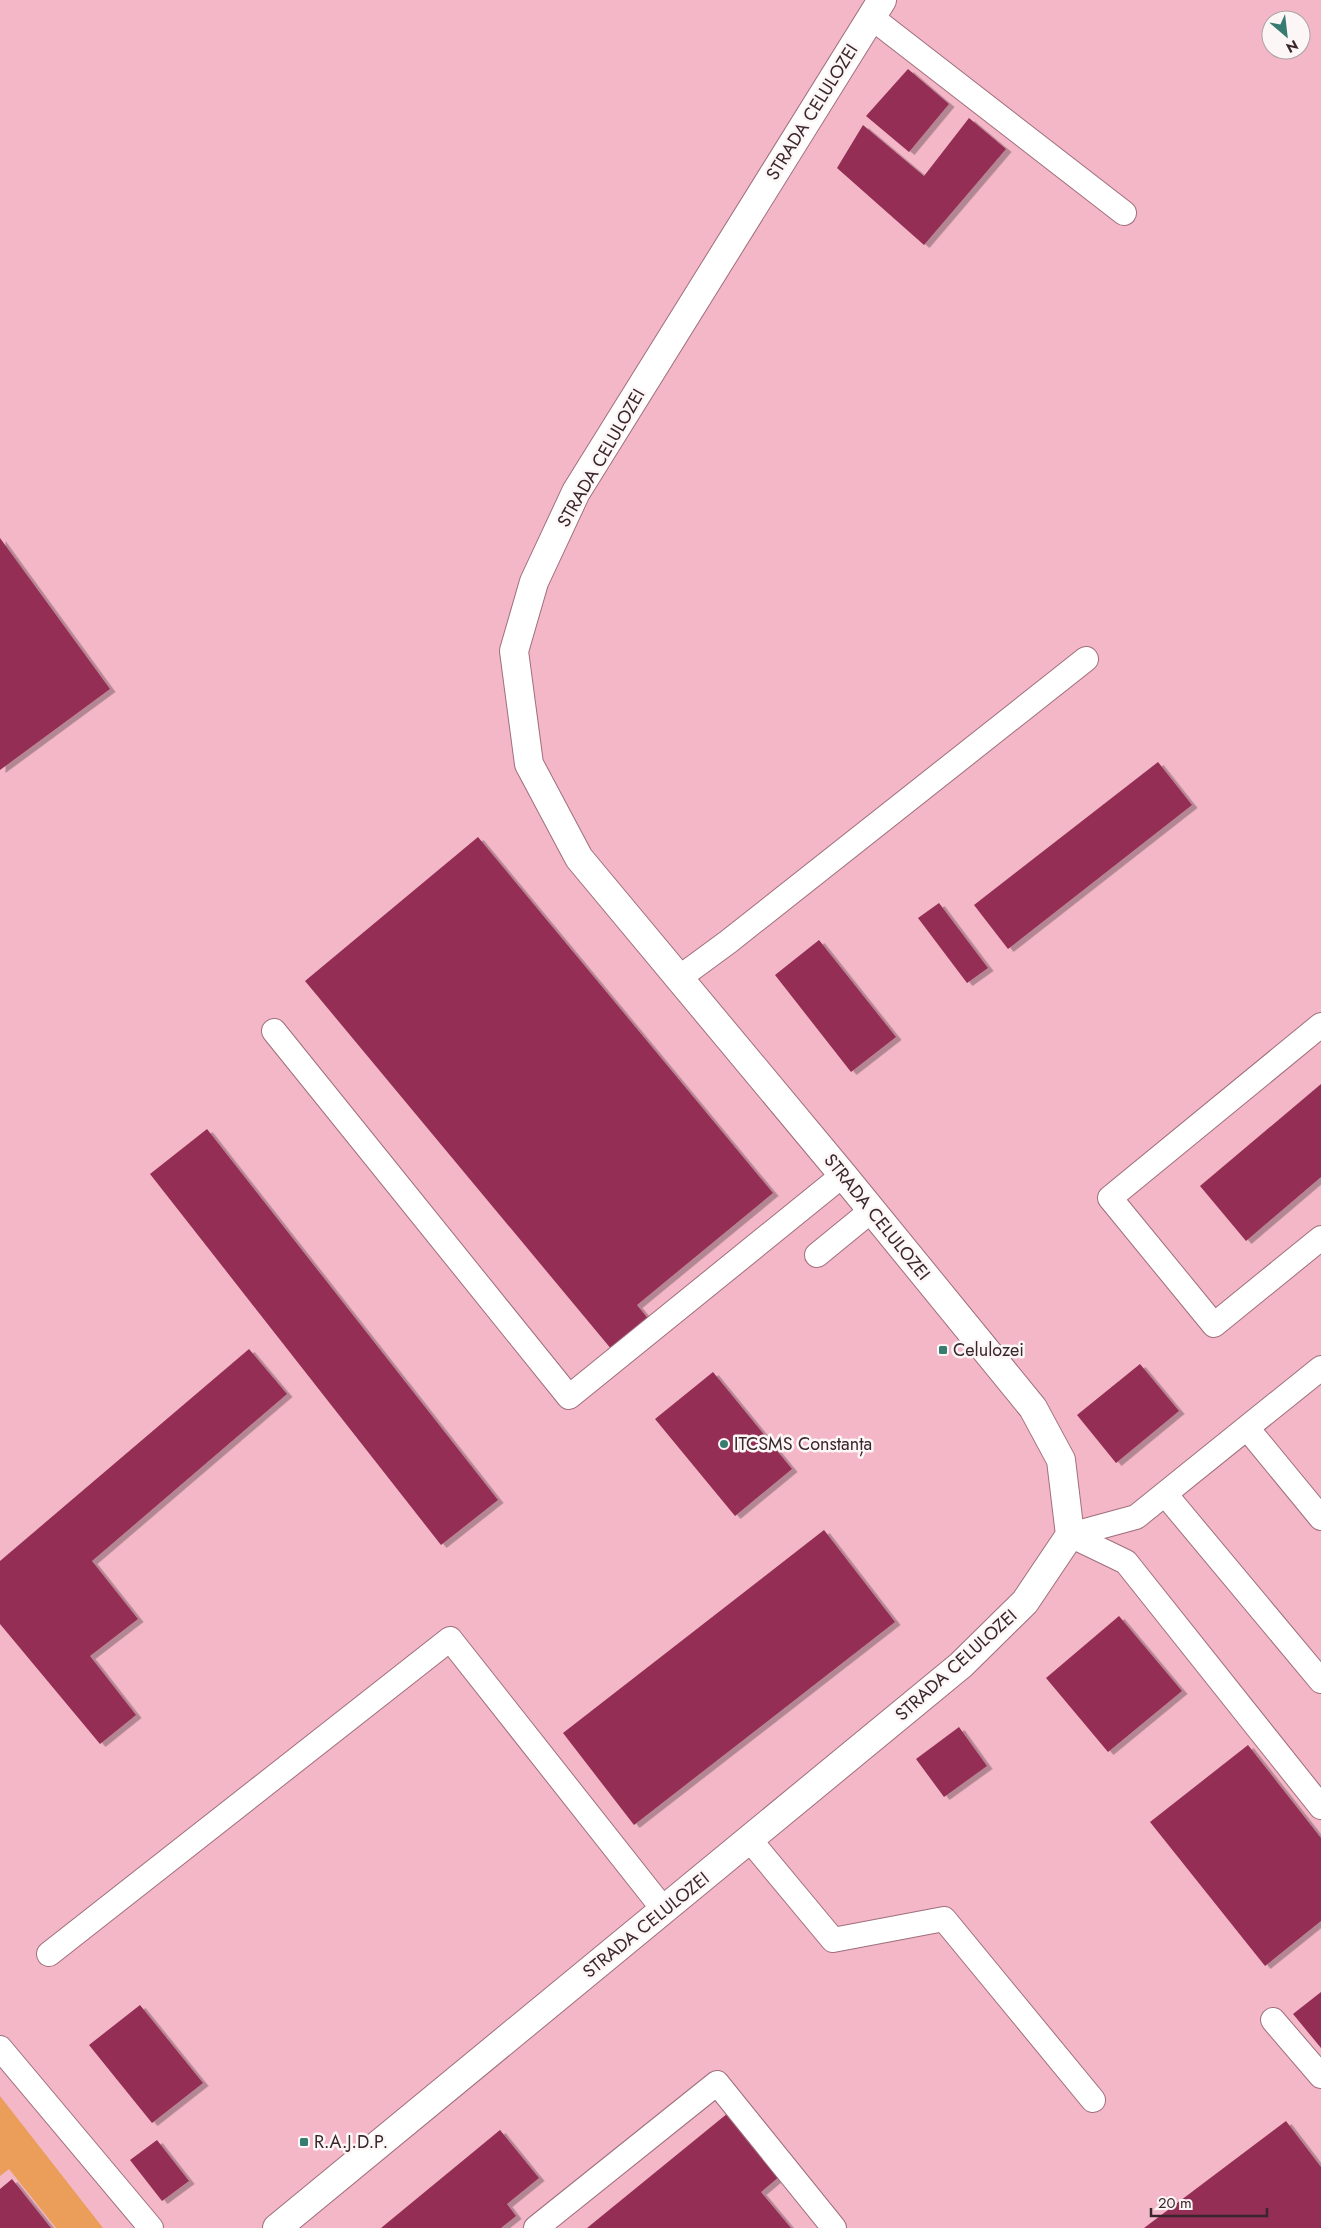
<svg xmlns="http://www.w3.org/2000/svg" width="1321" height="2228" font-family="Jost,sans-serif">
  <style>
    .built { fill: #f3b7c7; fill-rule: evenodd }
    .green { fill: #eb9e5a }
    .building { fill: #942f55; filter: url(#shadow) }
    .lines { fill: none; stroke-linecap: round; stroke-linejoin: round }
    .service-casing { stroke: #9f6f7d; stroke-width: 26 }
    .tertiary-casing { stroke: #9f6f7d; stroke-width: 30 }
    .service { stroke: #fff; stroke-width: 24 }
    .tertiary { stroke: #fff; stroke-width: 28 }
    .poi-dot { fill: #377c70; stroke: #fcf6f7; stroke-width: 2 }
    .labels { text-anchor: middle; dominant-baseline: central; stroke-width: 5; stroke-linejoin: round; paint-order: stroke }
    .street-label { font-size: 18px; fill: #3a262c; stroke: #fcf6f7 }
    .poi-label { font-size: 18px; fill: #3a262c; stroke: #fcf6f7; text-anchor: start }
  </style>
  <defs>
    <filter id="shadow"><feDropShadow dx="5.5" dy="3" stdDeviation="0" flood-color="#0004"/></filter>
  </defs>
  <rect width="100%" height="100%" fill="#fcc6d5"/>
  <path class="built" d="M0,0H1321V2228H0ZM1271,20H1301V50H1271Z"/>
  <path class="green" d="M0,2096L103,2228H56L9,2169L0,2176Z"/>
  <path class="building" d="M908,69L949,104L909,152L866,116Z
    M969,118L1006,149L924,245L837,168L863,125L924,176Z
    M0,538L110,689L0,770Z
    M1158,762L1192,805L1008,949L974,905Z
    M478,837L773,1193L637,1305L654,1326L617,1356L305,981Z
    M939,903L988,968L967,983L918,918Z
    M819,940L896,1037L851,1072L775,975Z
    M1321,1084V1177L1246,1241L1200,1186Z
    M207,1129L498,1500L441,1545L150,1174Z
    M249,1349L287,1394L92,1561L138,1619L90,1656L136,1715L100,1744L0,1624V1561Z
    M1140,1364L1179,1411L1116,1463L1077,1415Z
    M713,1372L792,1469L735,1516L655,1419Z
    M824,1530L895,1622L634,1825L563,1733Z
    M1119,1616L1182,1691L1108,1752L1046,1678Z
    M959,1727L987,1766L944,1797L916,1759Z
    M1248,1745L1321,1838V1921L1265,1966L1150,1822Z
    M1321,1992V2048L1293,2014Z
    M140,2005L203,2083L152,2123L89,2045Z
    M728,2113L780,2176L761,2192L791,2228H587Z
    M1286,2121L1321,2167V2228H1144Z
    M500,2130L539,2178L507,2204L516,2216L501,2228H381Z
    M157,2140L189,2181L162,2201L130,2160Z
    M12,2179L51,2228H0V2189Z"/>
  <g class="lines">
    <g class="service-casing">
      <path id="service" d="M871,17L1124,213
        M679,978L728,942L1086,659
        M1321,1025L1110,1198L1214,1325L1321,1238
        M274,1031L569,1397L843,1175
        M817,1255L872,1210
        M1247,1428L1321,1518
        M1165,1494L1321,1681
        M1070,1535L1126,1562L1321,1807
        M1070,1535L1136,1517L1321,1368
        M749,1839L833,1940L944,1919L1093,2100
        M49,1954L450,1639L664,1910
        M1273,2020L1321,2076
        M0,2048L151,2228
        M536,2228L717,2083L834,2228"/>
    </g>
    <g class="tertiary-casing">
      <path id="tertiary" d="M277,2228L961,1665L1025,1602L1070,1535L1061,1460L1033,1408L843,1175L579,858L529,764L514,651L534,582L576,492L882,0"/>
    </g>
    <use href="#service" class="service"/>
    <use href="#tertiary" class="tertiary"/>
  </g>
  <g class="poi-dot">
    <rect x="938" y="1345" width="10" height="10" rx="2.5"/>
    <circle cx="724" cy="1444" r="5"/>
    <rect x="299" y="2137" width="10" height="10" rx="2.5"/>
  </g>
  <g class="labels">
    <g class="street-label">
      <text transform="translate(812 112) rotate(-58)">STRADA CELULOZEI</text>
      <text transform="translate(601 458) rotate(-60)">STRADA CELULOZEI</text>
      <text transform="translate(877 1217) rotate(51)">STRADA CELULOZEI</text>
      <text transform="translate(956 1665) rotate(-42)">STRADA CELULOZEI</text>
      <text transform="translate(646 1925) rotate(-39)">STRADA CELULOZEI</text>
    </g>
    <g class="poi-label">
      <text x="953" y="1350">Celulozei</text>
      <text x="734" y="1444">ITCSMS Constanța</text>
      <text x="314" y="2142">R.A.J.D.P.</text>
    </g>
  </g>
  <g transform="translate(1286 35) rotate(152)"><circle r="24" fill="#fcf6f7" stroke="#aea3a6"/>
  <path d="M0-4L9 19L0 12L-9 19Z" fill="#377c70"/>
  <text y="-8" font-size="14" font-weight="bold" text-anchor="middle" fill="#3a262c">N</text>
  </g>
  <path d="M1151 2208v8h116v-8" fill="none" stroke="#3a262c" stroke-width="2.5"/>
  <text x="1158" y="2208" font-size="15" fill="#3a262c" stroke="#fcf6f7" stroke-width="4" paint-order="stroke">20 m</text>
</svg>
